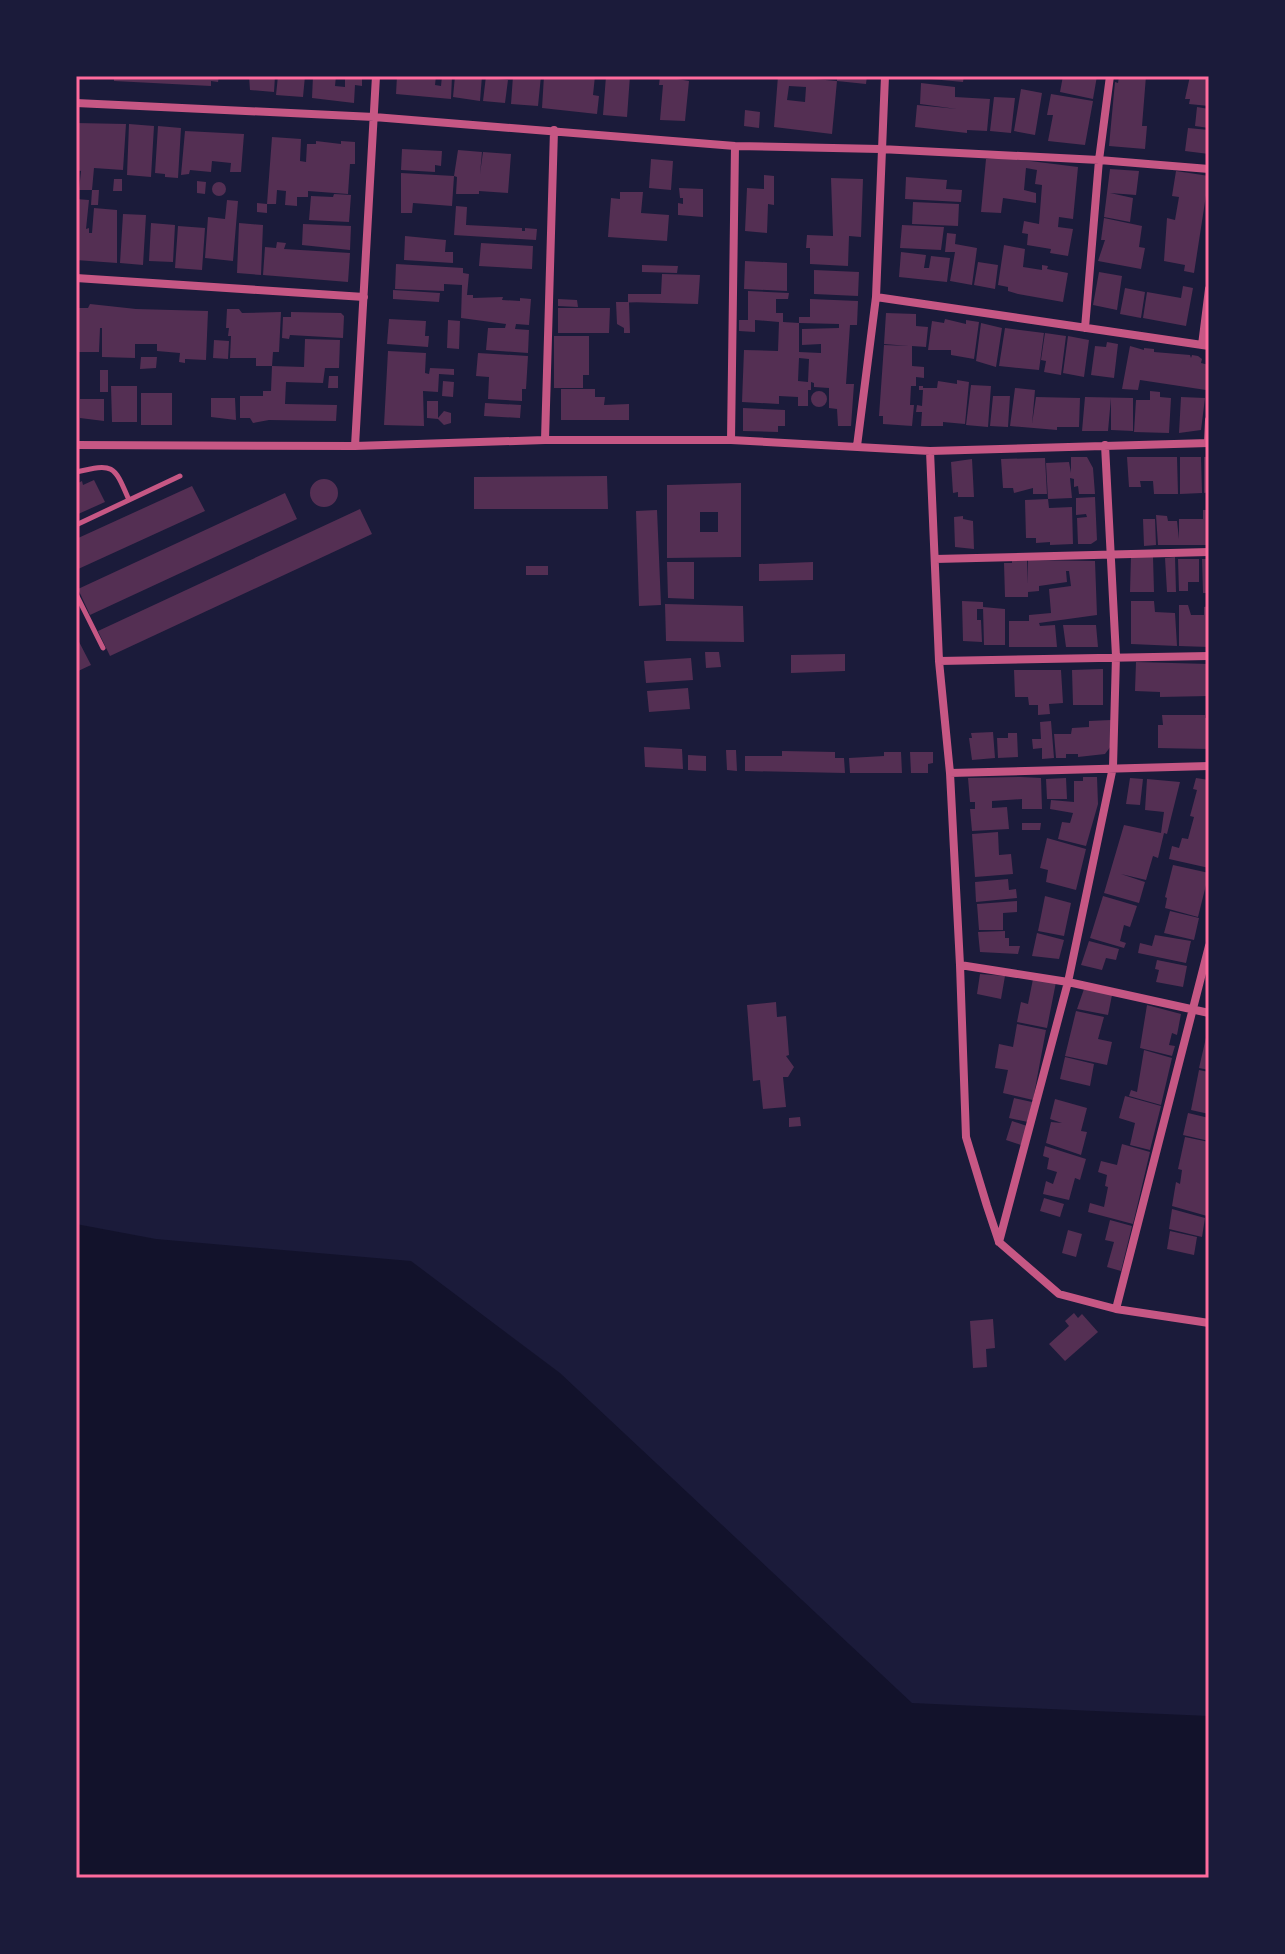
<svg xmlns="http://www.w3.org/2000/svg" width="1285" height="1954" font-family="'Zilla Slab',serif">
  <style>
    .water { fill: #12122b }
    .building { fill: #542f53; fill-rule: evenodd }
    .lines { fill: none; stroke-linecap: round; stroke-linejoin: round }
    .service { stroke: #c65784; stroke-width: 5 }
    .minor { stroke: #c65784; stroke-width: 8 }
    .neatline { fill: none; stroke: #ff6b9d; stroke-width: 3 }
  </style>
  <rect width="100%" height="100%" fill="#1b1b3a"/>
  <path class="water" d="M76,1224L156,1239L411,1261L560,1373L912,1703L1209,1716V1878H76Z"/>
  <path class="building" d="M114,76H219L218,82L211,81V86L114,81Z
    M249,76H275L274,92L250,90Z
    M278,76H305L303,97L276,95Z
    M313,76H336L335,86L345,87V76H362V86L355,85L354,103L312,98Z
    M397,76H436L435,85L441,86L442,76H452L451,99L396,94Z
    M455,76H482L480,101L453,97Z
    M486,76H498V79L508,80L505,103L483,101Z
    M513,76H541L538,106L511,104Z
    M544,76H595L593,95L599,96L597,114L542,108Z
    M606,76H630L627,117L603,115Z
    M660,76L689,81L685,121L660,120L663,85H659Z
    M778,76L837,81V76H867L866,84L837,81L832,134L774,127ZM789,86L806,87L805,102L787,100Z
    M920,76H964L963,82L920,78Z
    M1063,76H1097L1093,99L1060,92Z
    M1119,76H1146L1142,126H1147L1145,149L1109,146L1115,82L1118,83Z
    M1190,76H1209V106L1189,104L1190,99H1185Z
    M921,83L955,87V97L990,99L987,131L967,130V133L915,127L917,105L957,109L920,104Z
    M1021,89L1042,93L1035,135L1014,131Z
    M1051,94L1093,101L1085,145L1048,141L1053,115H1047Z
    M994,97L1015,98L1011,133L990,131Z
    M1197,107L1209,109V128L1195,126Z
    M745,110L760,112L759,128L744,126Z
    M76,123L126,124L123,170L94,168L92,190H79L81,171L76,170Z
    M129,124L154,126L151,177L127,175Z
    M158,126L181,128L178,178L165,177V174L155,173Z
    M1188,128L1209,130V154L1185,151Z
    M185,131L244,134L241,172H230L231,163L212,161L211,172L190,170L189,174L181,175Z
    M272,137L301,139L300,161L306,162L307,144H316V141L341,144V141L355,142V164H350L348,194L308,191V197H297V206L285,205L286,191L277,190L276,204H267V213L257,212V203L267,204Z
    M402,149L442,151L441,166L435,165V172L401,170Z
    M458,150L482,152L480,174L483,152L511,154L508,193L479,191V194H456L457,177L454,176Z
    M1006,158L1078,167L1073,219L1059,217L1058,227L1073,229L1068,256L1050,253L1051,249L1027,245L1028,234L1022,233L1024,221L1039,224L1042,185L1035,184L1037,170L1026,168L1024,190L1036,193V203L1003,198L1001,213L981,212L986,159Z
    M651,159L673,161L671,190L649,188Z
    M1110,169L1139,171L1136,195L1110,193L1133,198L1130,222L1104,217Z
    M1176,171L1209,176L1194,273L1184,271L1185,265L1164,261L1167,218L1175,220L1179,197L1172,196Z
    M401,173L454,176L452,206L413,203L412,213H401Z
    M764,175L774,176V205L768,204L767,233L745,231L747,188L764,189Z
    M906,177L947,180L946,189L962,190L961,202L905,199Z
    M831,178L863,179L861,237L849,236L848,266L810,264V248H806L807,235L833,236Z
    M114,179H122V191H113Z
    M197,181L206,182L205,194L197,193Z
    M212 189a7 7 0 1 1 14 0a7 7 0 1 1-14 0Z
    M679,188L703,189V217L678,215V203L683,204V198H680Z
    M92,190H99L98,205H91Z
    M620,192H643L641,213L669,215L667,241L608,237L611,198L620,199Z
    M334,194L351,195L349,222L309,220L311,196L333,197Z
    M76,199L89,200L86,229L89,228V233H92L94,208L117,210V263L76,260Z
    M227,200L238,201L233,261L205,258L208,217L225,219Z
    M913,202L959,204L958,226L912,224Z
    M456,206L467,207L466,225L522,228V231H525V228L537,229L536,240L454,235Z
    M123,214L146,215L143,265L120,263Z
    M1104,218L1142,226L1139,247L1145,248L1141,269L1098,261L1105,240H1101Z
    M151,223L175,225L173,262L149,261Z
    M239,223L263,225L261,275L237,273Z
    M303,224L351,226L350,250L302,245Z
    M902,225L944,227L941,250L900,248Z
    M178,226L205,228L202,270L175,268Z
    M947,233L956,234L955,244L977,248L972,285L950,281L955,252H945Z
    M405,236L446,240L445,252H453V263L404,260Z
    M277,242L286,243L284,249L350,253L348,282L263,275L265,247L276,248Z
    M481,243L533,246L532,269L479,266Z
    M1004,245L1025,249L1023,267L1042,270V265L1048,266L1047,269L1068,273L1063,302L1018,294L1008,291V287L998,285Z
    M901,252L926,255L924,268H929L931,256L950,258L947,282L899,277Z
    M745,261L787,263V291L744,289Z
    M978,262L998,265L995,289L974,285Z
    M396,264L463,268V273L469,274L467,295H473V298L503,297L502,300L520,301V298L531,299L529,325L516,324L515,329L529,330L528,353L486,350L488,328H505L506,324L461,318L462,285L444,284V291L395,289Z
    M642,265L678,266L677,273L642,272Z
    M814,270L859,272L858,296L814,294Z
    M1099,272L1122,276L1117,310L1093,305Z
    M662,274L700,275L698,304L628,302V294H661Z
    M1183,286L1193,288L1186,326L1143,318L1147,292L1181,298Z
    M1125,288L1145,292L1141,318L1120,314Z
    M393,290L440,293L439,302L393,299Z
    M748,291L789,293L788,299H776V313H783V322L799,323V352L821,353V344L802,345V329L839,328V324L799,323V317H810V299L858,301L857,325H850L846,384H854L851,426H838L837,409L829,408V388L814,387V383L811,382V390H808V406H798V397L779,396V404L742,402L744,350L778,351L779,322L755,320V332L739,331V320H748ZM799,358L809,359L808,382L798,381Z
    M558,299L577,300L578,307L558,306Z
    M616,302H629L630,333H624V328L617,324Z
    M90,304L136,309L208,311L206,360L185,359V363L179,362L180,353L157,351V344H135V358L102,357V328H100L99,352H76V308H88Z
    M558,308H610L609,333H558Z
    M227,309H239L242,313L281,312L279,352H273L272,366H256V358H230L231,336H228L229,328H226Z
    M291,312L341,313L344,316L343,338L290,335L289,339L282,338L283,317H291Z
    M886,313L916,314V326L928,327L926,347L912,346V366L924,367V378L916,377V386H911L910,405H914L912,426L883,424V416H879L884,345L909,346L884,344Z
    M389,319L426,321L425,336H429L428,347L387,344Z
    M945,319L966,324V320L979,322L974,359L951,355V350H928L932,321L944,323Z
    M448,320L460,321L459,349L447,348Z
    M981,323L1002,328L996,367L976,361Z
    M1005,328L1044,333L1039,370L999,366Z
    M1045,333L1066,336L1061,375L1044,372L1046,361L1041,360Z
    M554,336H589V375H583V388H554Z
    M1068,336L1089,340L1084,377L1063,373Z
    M305,339L340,340L339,368H325L323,383L286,382L285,404L337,405L336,421L269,420L253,423L250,418H240V396H263V391H271L272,366L304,367Z
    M214,340L229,341L228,359L213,358Z
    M1107,342L1118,344L1114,378L1091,375L1095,346L1106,347Z
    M1130,346L1144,350V348L1154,349V352L1190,355L1191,358L1192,355L1198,356L1202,359L1201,363L1209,365L1206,390L1140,380L1138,390L1122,389Z
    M388,351L426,353L425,373L429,374L430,368L454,369V375L439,374L438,392L423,391L424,426L384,425Z
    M478,353L528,356L526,389H522V401L488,399L489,377L476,376Z
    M141,357H157L156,368L140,369Z
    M100,370H108V392H100Z
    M329,376H338V388H328Z
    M957,380L969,382L965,424L943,422V426H921L922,412H916L917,405L922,406L923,390H919V386H923V390V388H937L938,381L957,384Z
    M443,381L454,382L453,397L442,396Z
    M971,385L991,386L988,427L966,425Z
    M111,386H137V422H112Z
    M1015,388L1035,390L1032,424L1036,397L1080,398L1079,427H1057V430L1010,426Z
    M561,389H595V397H605L604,405L629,404V420H561Z
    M811 399a8 8 0 1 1 16 0a8 8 0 1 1-16 0Z
    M1150,391L1160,392V397L1171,398L1169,433L1134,432L1136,400H1150Z
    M141,393H172V425H141Z
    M993,396H1010L1008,427L990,426Z
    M1085,397L1133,398V431L1111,430V398L1108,431H1082Z
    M1181,397L1205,398L1201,430L1179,433Z
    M211,398H235L236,420L211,417Z
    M80,399H104V421L80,418Z
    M427,401H438V418L444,411L451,413V423L444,425L438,419L427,418Z
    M485,403L521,405L520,418L484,416Z
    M743,408L785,410V426H778V432L743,431Z
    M1071,457H1087L1093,468L1095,494H1079L1078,486L1074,487V479L1070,478L1072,498L1048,499L1046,463L1069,462L1071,473Z
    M1127,457H1177L1178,494H1154L1153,481H1140L1141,487H1129Z
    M1180,457H1201L1202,493L1180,494Z
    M1204,457H1209V492L1204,493Z
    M1045,458L1047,494H1033V488L1014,493L1013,488H1003L1001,459Z
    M972,459L974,497H958V492L953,493L951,462Z
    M607,476L608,509H474V477Z
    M310 493a14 14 0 1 1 28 0a14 14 0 1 1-28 0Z
    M94,480L105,502L76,515V484L82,481L83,485Z
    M741,483V557L667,558V485ZM700,512H718V532H700Z
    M192,486L205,511L76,570V539Z
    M285,493L297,519L90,615L78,589Z
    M1095,497L1097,540L1091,544H1078L1077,518L1087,517L1086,514L1076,515V498Z
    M1048,499L1049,508L1072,507L1073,544L1050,545V542L1036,543V538H1026L1025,500Z
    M360,509L372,534L110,656L98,631Z
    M657,510L661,605L639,606L636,511Z
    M1203,510H1209V545H1158L1156,515L1167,516L1168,521H1177L1179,539V519H1203Z
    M963,516V519L973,521L974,549L955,547L954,517Z
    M1143,519H1155L1156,545L1144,546Z
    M1131,557H1153L1154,592H1130Z
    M1175,557L1176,592H1167L1165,558Z
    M1178,559H1199V582H1188V591H1179Z
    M1202,559H1209V593H1203Z
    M1012,560H1027L1028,584V560L1095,561L1097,615L1039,623L1040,626L1055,625L1057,647H1009V621H1029V615L1051,613L1049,589L1071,586L1069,571H1066L1067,582L1039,586V591L1028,592V597H1005L1004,563H1012Z
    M667,562H694V599L668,598Z
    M813,562V580L759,581V564Z
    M526,566H548V575H526Z
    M962,601L983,602V609H977V620H981L982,642L963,641Z
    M1131,601H1154L1155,612L1175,613L1177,646L1131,644Z
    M665,604L743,606L744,642L666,641Z
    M1179,605H1188L1191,615H1204V607L1209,606V647L1179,646Z
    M983,607L1005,609V645H984Z
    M1063,625H1096L1098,647H1066Z
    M76,636L91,665L76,672Z
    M705,652H719L721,667L706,668Z
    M845,654V671L791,673V655Z
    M691,658L693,680L646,683L644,661Z
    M1136,662L1209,664V696L1160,697V692L1135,691Z
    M1103,669V705H1073L1072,670Z
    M1014,670H1061L1063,703L1049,704L1050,714L1038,715V705H1029L1028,697H1015Z
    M688,688L690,709L649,712L647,691Z
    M1162,715H1205V718H1209V749L1158,748V725H1163Z
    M1111,720V746L1105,754L1078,757V754H1066V758H1056L1054,734H1071L1072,728L1089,727V721Z
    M1051,721L1054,758L1042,759V748L1033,749L1032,739H1041L1040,722Z
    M993,732L995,758L972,760L969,738H972L971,733Z
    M1008,733H1017L1018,757L998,758L997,738H1008Z
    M644,747L682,749L683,769L645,767Z
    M726,750H736L737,771L727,770Z
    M782,751L835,752V758H844L845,773L745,771V756H782Z
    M884,752H901L902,773H850L849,758L884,756Z
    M910,752H933V763L928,764V773H911Z
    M688,755L706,756V771L688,770Z
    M1021,777L1041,778L1042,809H1022V799L992,801V808L1007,807L1009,829L972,831L970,809H975V802H970L968,778Z
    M1083,777H1097L1098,804L1086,846L1058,839L1062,822L1070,823L1073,813L1050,809L1051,800L1074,802V781H1083Z
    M1066,778L1067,799H1047L1046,779Z
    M1130,778L1143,779L1140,805L1126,804Z
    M1196,778L1209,780V868L1169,859L1172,846L1179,848L1182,838L1188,839L1194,817L1190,816L1197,790L1193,789Z
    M1147,779L1180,782L1167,834L1164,833L1158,858L1153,856L1146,880L1121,874L1145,882L1139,903L1104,893L1124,825L1161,833L1164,812L1145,810Z
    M1022,823H1041L1040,830H1022Z
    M998,832L999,855L1011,854L1013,874L975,877L972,834Z
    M1047,838L1086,849L1076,890L1046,882L1048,870L1040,868Z
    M1173,865L1209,873L1198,917L1165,908L1167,898L1165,897Z
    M1008,879L1009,890L1016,889L1017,898L976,902L975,882Z
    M1045,896L1071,903L1064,936L1038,931Z
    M1103,896L1137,906L1130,927L1124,925L1120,941L1126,943L1124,948L1090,938Z
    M1017,901V912L1003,913V930H979L977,904Z
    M1170,911L1199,918L1194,940L1164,933Z
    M1005,931V938H1009V946H1020L1018,954L980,952L978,932Z
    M1037,933L1064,940L1059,959L1032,956Z
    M1155,935L1191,941L1186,963L1138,953L1140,943L1152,946Z
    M1089,941L1119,949L1116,960L1106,958L1102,970L1081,965Z
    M1157,960L1187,966L1183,987L1156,982L1159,970L1155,969Z
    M980,974L1005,976L1001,999L977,994Z
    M1033,979L1056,982L1047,1028L1017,1022L1021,1002L1028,1004Z
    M1084,989L1112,995L1108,1015L1077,1009Z
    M776,1002L777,1017L786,1016L789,1055L786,1056L794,1067L788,1077H783L786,1107L763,1109L760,1080L753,1081L747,1005Z
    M1147,1005L1181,1014L1177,1035L1172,1033L1169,1045L1175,1046L1172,1056L1140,1048Z
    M1076,1011L1104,1017L1098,1039L1112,1042L1107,1065L1065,1056Z
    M1017,1024L1046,1030L1033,1100L1003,1093L1008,1070L995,1068L999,1044L1013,1047Z
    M1208,1029H1209V1070L1199,1068Z
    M1144,1050L1172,1058L1161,1105L1129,1096L1131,1090L1137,1092Z
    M1065,1057L1094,1064L1090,1086L1060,1079Z
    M1199,1070L1209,1072V1114L1191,1110Z
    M1125,1096L1161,1106L1150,1150L1130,1145L1135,1123L1119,1118Z
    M1014,1098L1032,1102L1028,1122L1009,1118Z
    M1055,1099L1087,1108L1081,1131L1087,1132L1081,1155L1046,1143L1051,1122L1062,1123L1050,1119Z
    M1188,1113L1209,1118V1141L1183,1135Z
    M800,1117L801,1126L789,1127V1118Z
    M1012,1121L1027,1126L1021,1145L1006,1140Z
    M1185,1137L1209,1142L1207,1216L1172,1206L1176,1182L1180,1184L1182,1170L1178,1169Z
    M1122,1144L1150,1152L1133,1224L1088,1212L1090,1203L1104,1207L1108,1187L1105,1186L1107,1175L1098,1172L1101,1161L1117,1165Z
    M1045,1146L1086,1159L1080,1180L1075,1178L1069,1200L1043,1194L1046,1181L1053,1184L1057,1172L1047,1169L1049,1158L1043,1156Z
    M1044,1198L1064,1204L1060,1217L1040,1211Z
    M1172,1209L1205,1218L1202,1237L1169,1229Z
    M1110,1220L1132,1226L1121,1271L1107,1267L1114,1242L1105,1240Z
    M1068,1230L1082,1234L1076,1257L1062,1253Z
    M1170,1231L1197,1237L1194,1255L1167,1249Z
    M1074,1313L1078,1318L1082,1314L1098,1332L1065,1361L1049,1344L1069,1326L1065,1321Z
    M993,1319L995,1348L986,1349L987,1367L973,1368L970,1321Z"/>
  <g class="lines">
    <path class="service" d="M76,472C114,463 114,465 129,500
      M76,525L180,476
      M76,594L103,648"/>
    <path class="minor" d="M76,103L374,117L735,146L880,149L1099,160L1209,169
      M76,278L364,297
      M876,297L1209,346
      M1085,328L1099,160L1110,76
      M1202,345L1209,289
      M545,440L554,130
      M731,440L735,146
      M1208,443L1209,420
      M76,445L355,446L545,440H731L930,451L1209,443
      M355,446L376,76
      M857,446L876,297L885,76
      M930,451L939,661L950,773L960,965L966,1137L987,1206L999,1242L1059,1294L1116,1309L1209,1323
      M935,559L1209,552
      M939,661L1209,656
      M950,773L1209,766
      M960,965L1068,982L1209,1013
      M999,1242L1068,982L1113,767L1116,656L1105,445
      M1116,1309L1209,946"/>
  </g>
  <rect width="1285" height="1954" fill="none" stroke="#1b1b3a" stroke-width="156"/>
  <rect x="78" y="78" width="1129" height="1798" class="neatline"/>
</svg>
